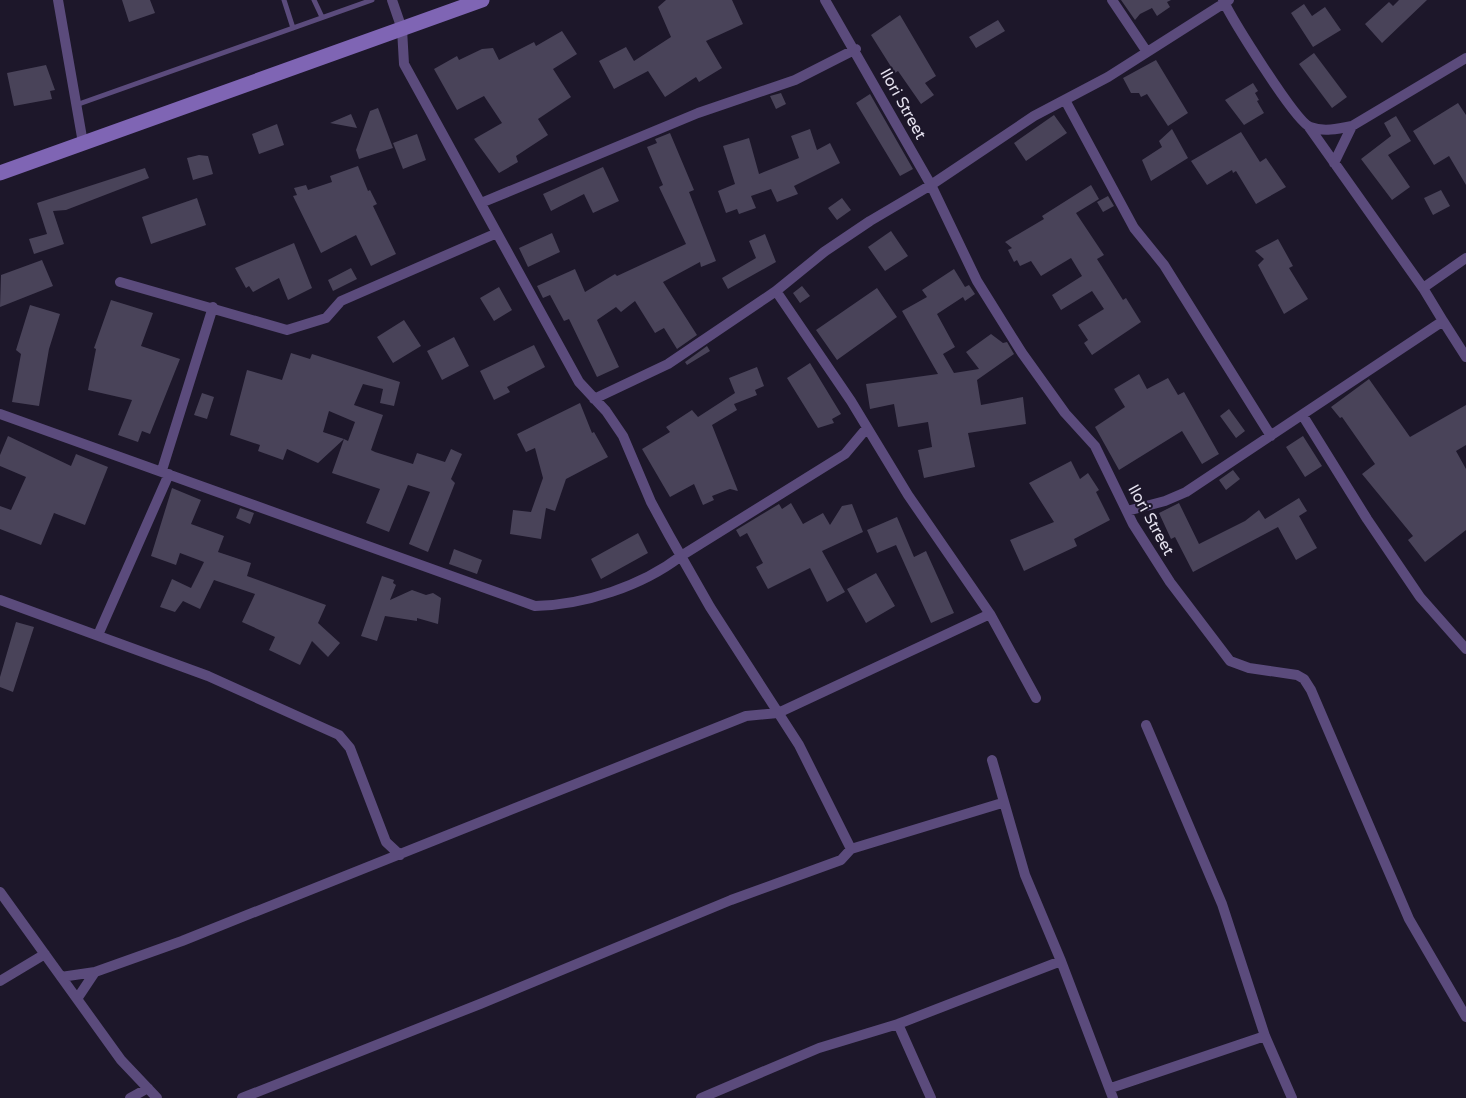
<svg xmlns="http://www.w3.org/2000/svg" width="1466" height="1098" font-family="'Varela Round',sans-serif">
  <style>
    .building { fill: #494359 }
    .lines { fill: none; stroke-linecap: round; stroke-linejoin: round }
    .service { stroke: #5b4b7c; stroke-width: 5 }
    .minor { stroke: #5b4b7c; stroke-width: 10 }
    .secondary { stroke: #7f65b4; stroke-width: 15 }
    .labels { text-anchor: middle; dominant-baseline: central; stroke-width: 4.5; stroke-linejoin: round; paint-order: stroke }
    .street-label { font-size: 16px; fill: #e5e2ef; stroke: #1d172a }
  </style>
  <rect width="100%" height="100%" fill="#1d172a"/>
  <path class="building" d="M122,0H150L155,13L129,22Z
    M666,0H732L743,24L706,41L722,68L699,82L696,77L665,97L648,71L614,89L599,61L626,47L634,61L671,37L658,7Z
    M1121,0H1171L1167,2L1170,7L1157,16L1152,8L1140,14L1135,20Z
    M1399,0H1427L1382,43L1365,24L1389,2L1393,6Z
    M1304,4L1312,16L1325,7L1341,30L1313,47L1291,13Z
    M900,15L936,76L925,83L934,95L921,104L898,71L895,73L871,35Z
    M998,20L1005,31L976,48L969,37Z
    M562,31L577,54L553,69L571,97L538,119L548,135L516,156L518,162L499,173L474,139L502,123L484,96L457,110L434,69L457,56L459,60L482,49L493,48L499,60L534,42L536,46Z
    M1314,53L1347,97L1332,108L1299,64Z
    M1156,60L1188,113L1168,126L1147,94L1141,97L1139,93H1131L1123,78Z
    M46,65L55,90L50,91L52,99L14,106L7,73Z
    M1253,83L1258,91L1255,93L1259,100L1257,101L1264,113L1244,125L1225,100Z
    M781,93L786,104L776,109L770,96Z
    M870,94L913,169L900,176L856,103Z
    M1458,103L1466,115V185L1449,156L1434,165L1413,131Z
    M378,108L393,148L359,159L356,150L370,111Z
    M351,114L357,128L330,123Z
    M1054,115L1067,133L1026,161L1014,143Z
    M1396,116L1411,141L1388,155L1410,187L1392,200L1361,159L1391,136L1384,123Z
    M277,124L284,145L259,154L252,134Z
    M810,129L817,150L830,143L840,163L794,186L798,194L777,202L771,189L751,196L756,208L739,214L737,209L726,213L718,191L735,184L723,146L749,138L759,174L799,158L791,136Z
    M1172,129L1188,158L1151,181L1142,160L1162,147L1159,141Z
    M1241,132L1260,162L1266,158L1286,187L1256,204L1236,171L1233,173L1232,170L1207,185L1191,161Z
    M670,133L694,190L689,192L716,261L701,267L700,262L663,282L697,335L677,349L664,328L655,333L635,301L621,312L616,307L597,320L619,367L597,377L569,319L564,321L550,295L543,298L537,286L575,269L585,292L615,274L617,276L686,244L659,187L663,185L647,147L657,143L655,139Z
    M417,134L426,160L403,169L393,143Z
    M199,155L208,156L213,174L193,180L187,158Z
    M358,166L368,191L370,190L377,204L373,206L396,254L371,266L356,235L321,253L293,196L297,195L294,188L306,185L308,190L332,182L330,176Z
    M603,167L619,201L593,213L584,194L551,211L543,194Z
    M145,168L149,178L66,210L53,211L64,244L34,254L29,239L47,234L37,203Z
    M1091,185L1099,199L1076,213L1104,255L1097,259L1123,300L1126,298L1141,322L1092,355L1084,343L1088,340L1078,325L1104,309L1092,291L1061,310L1052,295L1082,276L1071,258L1041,276L1031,261L1020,266L1017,260L1014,262L1008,250L1012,248L1005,242L1044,219L1042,216Z
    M1441,190L1450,206L1433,215L1424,198Z
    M1108,196L1114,206L1103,212L1097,202Z
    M197,198L206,225L151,244L142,217Z
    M842,198L851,210L837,220L828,208Z
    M891,231L908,256L885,271L868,247Z
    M552,233L560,252L528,267L519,248Z
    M765,234L776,262L728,289L722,278L756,258L749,241Z
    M1278,239L1293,266L1289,268L1308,299L1284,314L1258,265L1264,259L1255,251Z
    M294,243L312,288L288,300L279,278L253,292L249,286L246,288L235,268Z
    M42,260L53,286L0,307L1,275Z
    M351,268L357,279L333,291L328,280Z
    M954,269L965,287L969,285L975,294L965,301L963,297L937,314L955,347L943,354L954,373L979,369L966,352L991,334L1003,343L1007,342L1014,354L977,380L981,405L1023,397L1026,424L968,433L975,467L924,478L918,450L932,447L928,422L898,427L894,404L870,409L866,384L938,374L902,311L927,297L922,290Z
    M802,286L810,296L800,303L793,293Z
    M499,287L512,310L494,321L480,298Z
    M877,288L897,317L837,360L816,330Z
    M111,300L153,313L141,346L180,359L150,434L142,431L138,442L118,435L132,400L88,390L96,349L94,348Z
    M30,305L60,314L49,349L39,406L12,402L21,354L16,350Z
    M404,320L421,346L393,363L377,337Z
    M454,337L469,366L442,380L427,351Z
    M534,345L545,367L507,387L510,392L494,400L480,371Z
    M707,346L710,351L687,365L685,362Z
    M291,353L310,359L312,354L400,382L394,406L380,403L383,389L363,384L354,405L383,415L371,450L375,452L413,464L417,453L445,462L451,449L462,454L451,479L455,483L428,552L409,544L430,492L408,485L389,532L366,523L380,489L332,473L344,439L348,441L355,422L329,411L323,432L344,439L318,463L287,449L283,460L258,451L260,445L230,435L247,370L282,380Z
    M810,363L841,414L832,419L834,423L818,428L787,378Z
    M757,367L764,386L755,390L757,395L734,404L737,410L712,425L738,491L730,489L712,496L714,500L703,505L694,484L670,497L642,449L670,432L666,427L692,410L698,417L735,393L729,378Z
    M1139,374L1147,389L1168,378L1178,395L1184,392L1219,454L1202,464L1182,431L1119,470L1095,427L1125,407L1114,389Z
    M1369,379L1410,437L1466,405V445L1456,451L1466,469V530L1425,562L1408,540L1413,536L1362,474L1375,464L1342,417L1340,418L1331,407Z
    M202,393L214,397L207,419L194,415Z
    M580,403L592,433L594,432L608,457L566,479L555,511L546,508L541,539L510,534L513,510L531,512L543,478L535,448L526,452L517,434Z
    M1229,409L1245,431L1236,438L1220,416Z
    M8,436L71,466L76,454L108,467L85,525L54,513L41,545L0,529V506L11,510L26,477L0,466V455Z
    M1303,436L1322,466L1305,477L1286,447Z
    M1071,461L1080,479L1088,473L1099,490L1096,492L1110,520L1074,539L1077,546L1024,571L1010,540L1054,522L1029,483Z
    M1233,470L1240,479L1226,490L1219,480Z
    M172,488L201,500L191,524L224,536L218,552L251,563L247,576L326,605L318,623L340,643L328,657L312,641L300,665L269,650L275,637L242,622L255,594L214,580L200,609L183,601L175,612L160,607L172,579L191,588L204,562L180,553L176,565L151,556Z
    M1299,498L1307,511L1299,516L1317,548L1296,560L1278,527L1193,572L1175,537L1171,539L1159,513L1179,503L1199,544L1245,521L1259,510L1265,519Z
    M791,503L803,524L823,513L830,525L842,506L852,504L863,532L822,551L845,592L827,602L810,568L768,589L756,567L763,563L747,533L740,537L736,530L779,504L782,509Z
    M240,508L254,513L250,524L236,518Z
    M897,517L914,557L926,551L954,613L931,623L896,545L877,553L867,530Z
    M638,533L648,553L601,579L591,559Z
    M454,549L482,560L477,574L449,564Z
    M876,573L895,606L866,623L847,589Z
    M382,576L394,580L393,583L396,585L390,600L412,590L426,595L433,593L441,598L438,624L417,618V621L385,616L377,641L361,636Z
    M16,622L34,627L13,692L0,687V677Z"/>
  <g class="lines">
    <path class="service" d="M284,0L293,28
      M314,0L322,17
      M76,105L372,0"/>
    <path class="minor" d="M58,0L83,143
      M392,0L402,29L404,64L579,382L606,411L623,436L651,502L669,535L710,607L799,745L851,849
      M825,0L931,185L977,281L1022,353L1065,413L1095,446L1133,524L1170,582L1230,661L1249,668L1297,675L1304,679L1311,690L1409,919L1466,1017
      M1112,0L1147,52
      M1223,0C1232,19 1295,121 1310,127C1323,132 1338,129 1352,126L1466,58
      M1065,100L1134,228L1164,265L1271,436
      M1309,127L1423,288
      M1334,163L1352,126
      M481,203L698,113L795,80L856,49
      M120,282L287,330L326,318L341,301L497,233
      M776,291L851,401L908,495L990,614L1036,698
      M1443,321L1423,288L1466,258
      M594,399L668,364L776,291L824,252L870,221L931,185L1034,116L1108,77L1229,0
      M0,414L535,606C584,605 642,586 681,556L845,454L866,429
      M1303,416L1367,519L1420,597L1466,649
      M162,470L213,307
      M1127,511L1165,501L1186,492L1443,321L1466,357
      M0,600L208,676L339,735L350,748L386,842L400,855
      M98,635L169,474
      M1146,725L1222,904L1265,1036L1292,1098
      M992,760L1025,875L1061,961L1113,1098
      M0,892L121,1060L157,1098
      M61,977L95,972L182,941L746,716L778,713L990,614
      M0,981L45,954
      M77,999L95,972
      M898,1024L931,1098
      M1111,1088L1265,1036
      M130,1098L148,1088
      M242,1098L480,1004L731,900L841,860L851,849L1002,803
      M701,1098L819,1048L898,1024L1061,961"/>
    <path class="secondary" d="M0,173L482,0"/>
  </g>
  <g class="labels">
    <g class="street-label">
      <text transform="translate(903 104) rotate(61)">Ilori Street</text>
      <text transform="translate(1151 520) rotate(61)">Ilori Street</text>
    </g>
  </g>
</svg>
